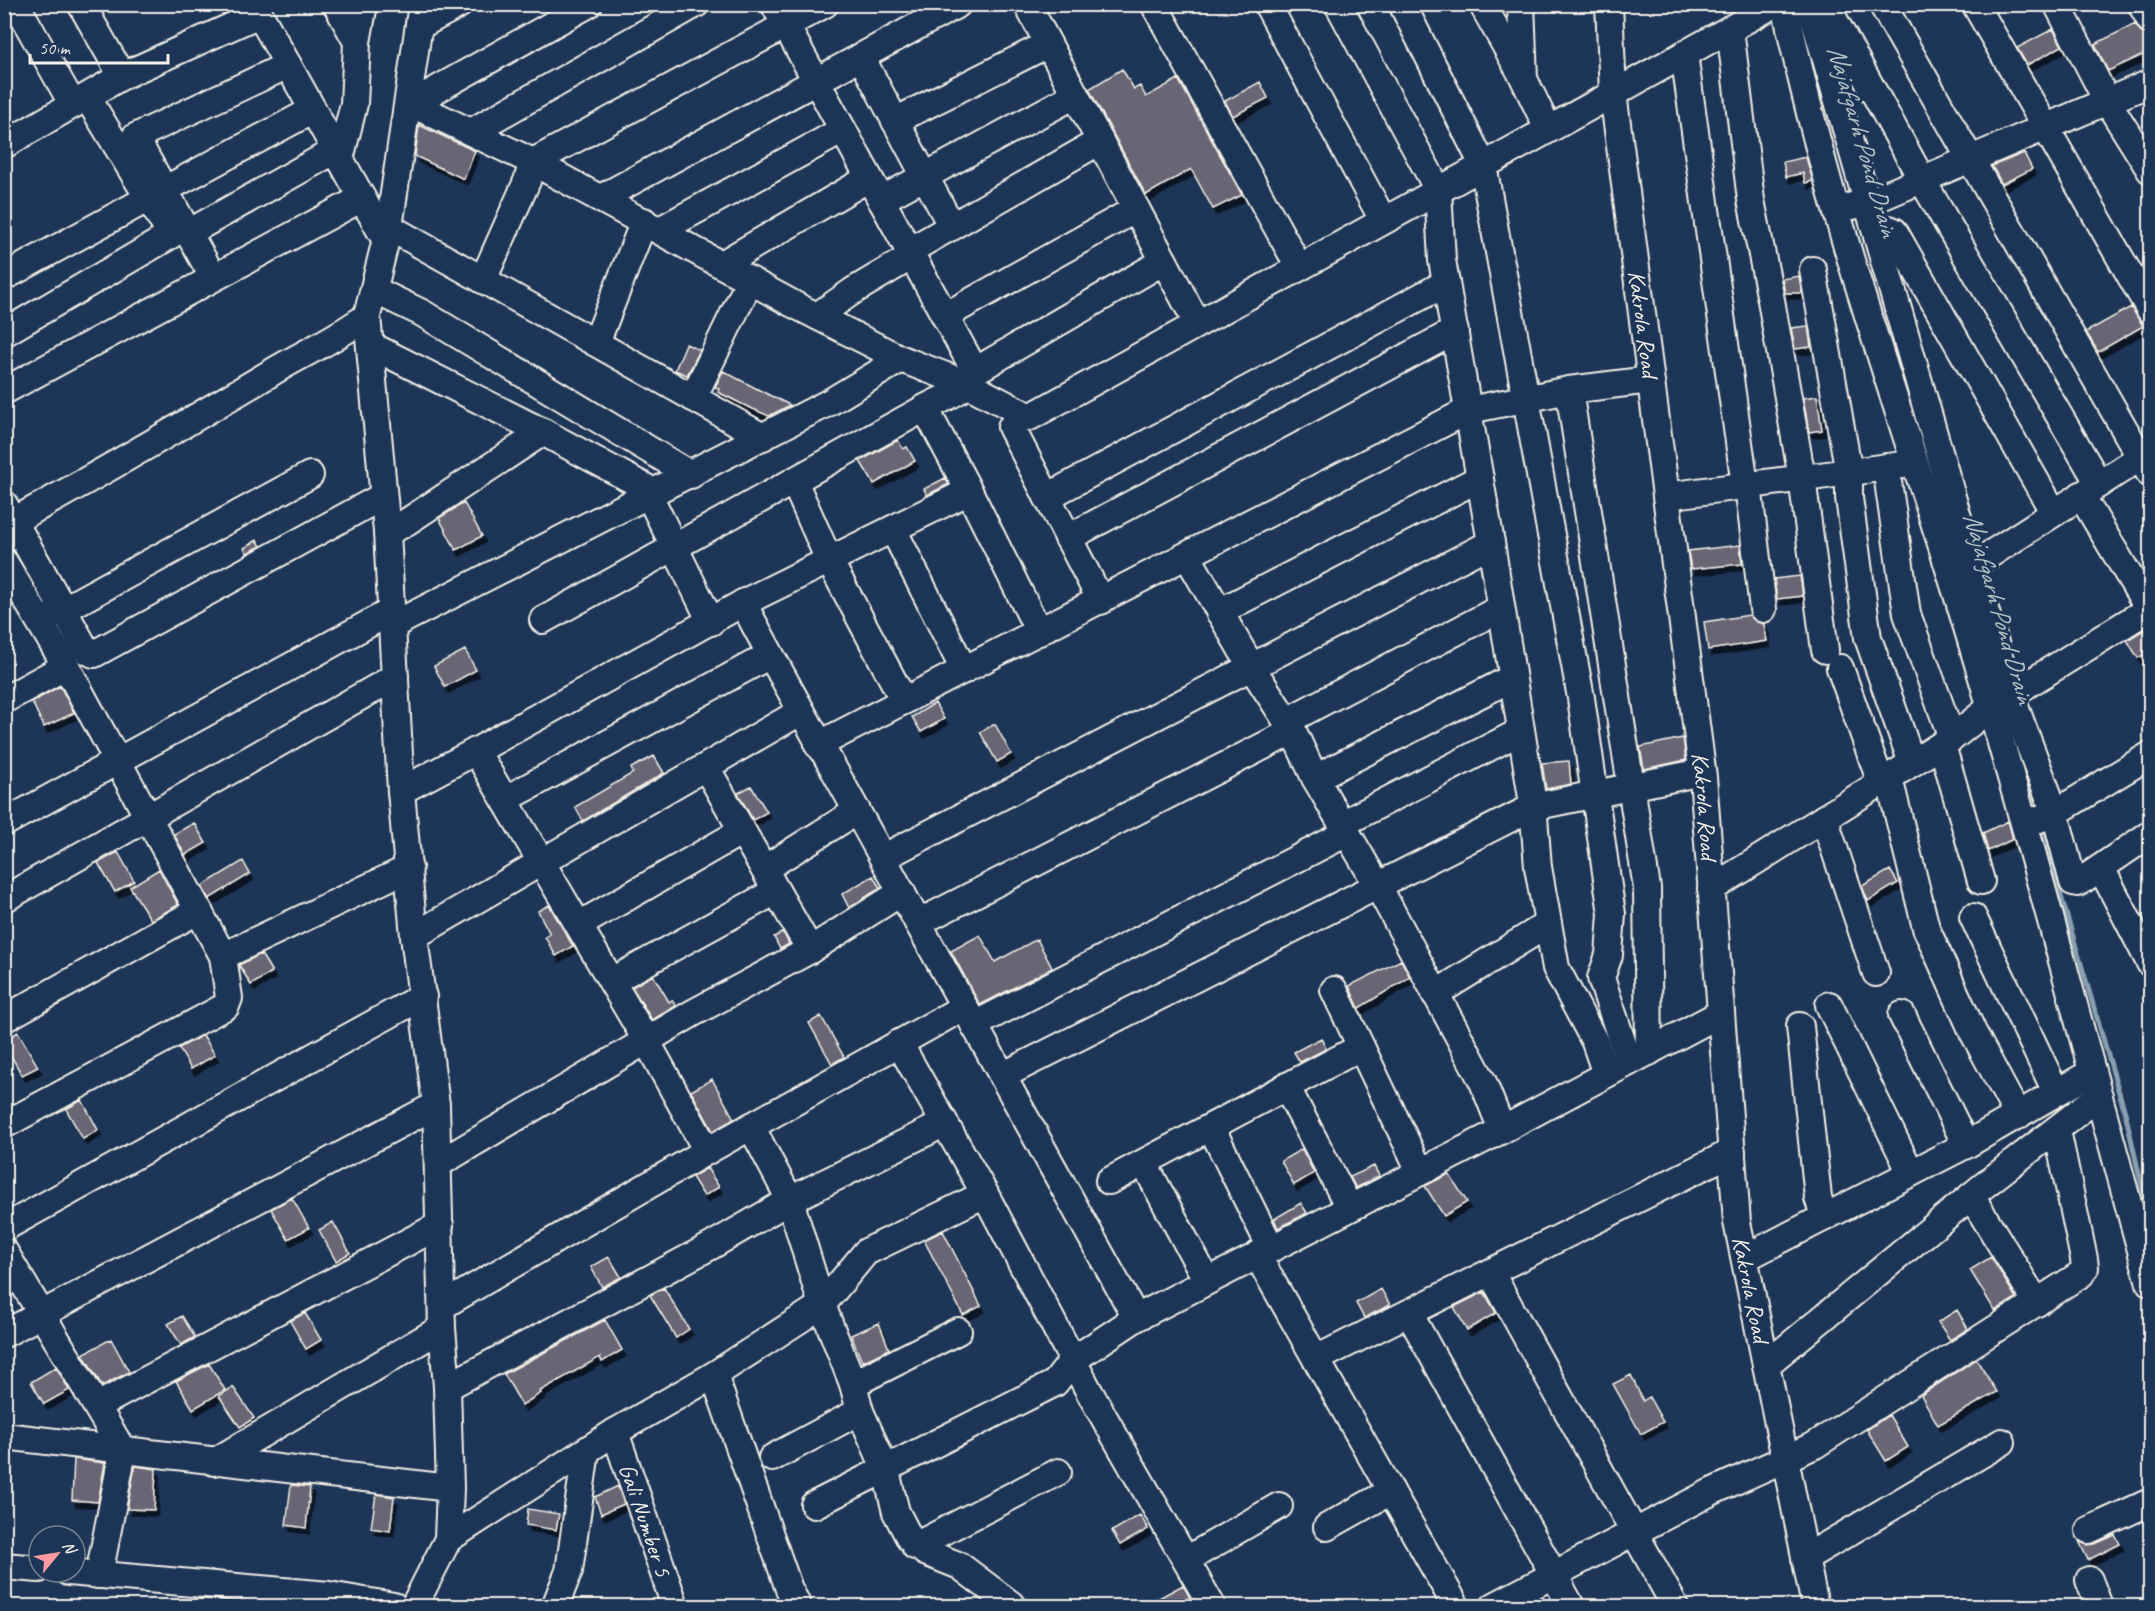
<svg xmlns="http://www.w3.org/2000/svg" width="2155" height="1611" font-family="Caveat,sans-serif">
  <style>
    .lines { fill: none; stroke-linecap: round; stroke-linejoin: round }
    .stream { stroke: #899faf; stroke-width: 5 }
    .building { fill: #696574; stroke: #f4f1e8; stroke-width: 1.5; filter: url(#shadow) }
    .minor-casing { stroke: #f4f1e8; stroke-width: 30 }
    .minor { stroke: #1d3557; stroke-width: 26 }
    .labels { text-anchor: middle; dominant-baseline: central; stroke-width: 6; stroke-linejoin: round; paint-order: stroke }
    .street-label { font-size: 24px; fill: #f4f1e8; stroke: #1d3557 }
    .water-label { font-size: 26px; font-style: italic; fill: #b5c1c7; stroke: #1d3557 }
  </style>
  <defs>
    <filter id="shadow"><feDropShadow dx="3.5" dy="6" stdDeviation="0" flood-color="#0009"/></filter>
  </defs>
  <rect width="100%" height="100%" fill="#1d3557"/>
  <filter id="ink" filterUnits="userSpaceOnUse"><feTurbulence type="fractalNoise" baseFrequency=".0167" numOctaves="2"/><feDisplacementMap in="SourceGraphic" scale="12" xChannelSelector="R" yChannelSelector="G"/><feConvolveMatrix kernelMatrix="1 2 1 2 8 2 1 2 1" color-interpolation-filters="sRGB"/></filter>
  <g filter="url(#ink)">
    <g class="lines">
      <path class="stream" d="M2018,750L2037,813
        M2040,825L2126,1116L2150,1223"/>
    </g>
    <path class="building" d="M2135,24L2142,33L2151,35V51L2108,71L2095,44Z
      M2053,29L2062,46L2027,65L2017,48Z
      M1122,69L1134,89L1140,86L1146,97L1178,79L1242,195L1213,209L1191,169L1146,195L1089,89Z
      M1260,82L1268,98L1233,116L1225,101Z
      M419,125L475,151L464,179L415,156Z
      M2024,153L2032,169L2002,184L1992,166Z
      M1806,157L1813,181L1805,183L1803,173L1786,177L1783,162Z
      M1799,276L1802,293H1785L1782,279Z
      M2131,307L2143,326L2098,352L2086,332Z
      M1808,326L1811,347L1795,349L1791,328Z
      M686,344L700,350L687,375L675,370Z
      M723,371L771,396L790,405L769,416L746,406L718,392L719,389L715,387Z
      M1817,396L1822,430L1809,432L1803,398Z
      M898,440L903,449L907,447L915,461L874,484L860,461Z
      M945,478L949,484L927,495L924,489Z
      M464,503L482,536L456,550L439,518Z
      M257,540L261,546L247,553L244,548Z
      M1740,545L1742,564L1691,569L1688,551Z
      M1800,576L1803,596L1777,599L1774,579Z
      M1750,615L1757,622L1764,624L1767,641L1708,650L1704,622Z
      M2150,626L2151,651L2138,658L2127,640Z
      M465,650L476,670L445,687L434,666Z
      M60,686L74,713L44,727L32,702Z
      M935,703L944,719L921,732L912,717Z
      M995,724L1011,754L997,762L980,732Z
      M1683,738L1686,760L1644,769L1640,747Z
      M654,756L664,773L583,821L575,807L633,773L631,768Z
      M1569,761L1571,784L1546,789L1542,763Z
      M751,786L767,812L753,820L738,793Z
      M2008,821L2013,839L1988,851L1983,833Z
      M194,823L206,843L185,855L174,834Z
      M118,852L134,881L115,892L98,863Z
      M243,861L250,874L209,899L202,886Z
      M159,869L178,905L151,920L130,887Z
      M1890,870L1898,883L1868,901L1862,886Z
      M873,876L880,888L849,908L842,894Z
      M549,905L573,946L556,956L545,937L550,934L538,911Z
      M783,932L789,944L780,949L774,937Z
      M980,935L995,962L1037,939L1052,968L980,1005L951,951Z
      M261,954L272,972L251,985L239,965Z
      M1401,960L1410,977L1359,1008L1349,986Z
      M653,975L669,1002L672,1000L676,1006L652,1020L632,987Z
      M821,1016L844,1057L832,1064L809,1023Z
      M18,1032L38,1067L22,1075L4,1043V1040Z
      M203,1035L215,1055L191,1069L179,1048Z
      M1321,1038L1326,1049L1300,1062L1294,1052Z
      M712,1079L734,1119L713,1131L691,1091Z
      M82,1100L98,1130L83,1139L66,1109Z
      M1302,1149L1314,1173L1294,1185L1281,1161Z
      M1374,1166L1379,1176L1356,1188L1350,1177Z
      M707,1168L719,1187L704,1196L692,1177Z
      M1449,1174L1467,1202L1444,1216L1425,1186Z
      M292,1198L309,1228L288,1239L271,1209Z
      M1301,1203L1307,1213L1278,1228L1274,1219Z
      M333,1222L350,1253L336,1261L319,1230Z
      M943,1231L981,1306L963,1315L924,1240Z
      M609,1257L621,1277L602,1287L591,1267Z
      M1991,1257L2016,1298L1995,1311L1970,1270Z
      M664,1288L689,1329L676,1338L650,1295Z
      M1381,1289L1390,1305L1364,1318L1356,1303Z
      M1484,1292L1496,1313L1467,1330L1454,1307Z
      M1957,1310L1968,1329L1950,1340L1938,1322Z
      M305,1313L321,1340L306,1349L290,1321Z
      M182,1316L195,1337L181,1345L168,1324Z
      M605,1320L622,1350L602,1362L600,1357L540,1391L541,1393L522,1405L504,1374Z
      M879,1323L889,1349L862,1362L851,1335Z
      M111,1339L129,1372L102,1386L83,1354Z
      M1976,1359L1997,1392L1938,1425L1921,1395Z
      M209,1364L225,1390L193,1409L176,1381Z
      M56,1367L69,1390L44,1404L31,1382Z
      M1631,1375L1643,1401L1649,1397L1663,1422L1641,1434L1613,1384Z
      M233,1387L254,1418L240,1427L219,1396Z
      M1889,1415L1908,1447L1886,1461L1867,1430Z
      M74,1459L105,1463L98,1502L72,1500Z
      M135,1466L156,1469L154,1510L127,1509Z
      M291,1485L310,1487L306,1528L286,1525Z
      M618,1486L624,1504L601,1514L595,1497Z
      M376,1494L394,1497L390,1531L371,1528Z
      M528,1509L559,1514L556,1530L526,1525Z
      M1140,1515L1148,1529L1120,1545L1112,1531Z
      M2115,1535L2120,1544L2088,1560L2079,1541L2087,1545L2095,1544Z
      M1183,1585L1190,1598L1174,1606H1144Z"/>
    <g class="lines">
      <g class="minor-casing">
        <g id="minor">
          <path d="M16,4L73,105"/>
          <path d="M254,4L386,241"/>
          <path d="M336,4L357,42L354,104L340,159"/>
          <path d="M1027,4L1197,323"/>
          <path d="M1154,4L1299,267"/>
          <path d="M1267,4L1383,220"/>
          <path d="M1338,4L1438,190L1442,260L1491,543L1533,804L1538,867L1556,968L1595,1042L1606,1074"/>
          <path d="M1402,4L1483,165L1581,698L1612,914L1609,955L1601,978L1629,1062"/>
          <path d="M1482,4L1522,75"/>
          <path d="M1521,4L1524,79L1548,129"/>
          <path id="s1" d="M1609,4L1613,93L1703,777L1737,1222L1815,1606"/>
          <path d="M1785,4C1826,207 1898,404 1959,601C2028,827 2087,1056 2150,1283"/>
          <path d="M1810,4L1972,566L2150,451"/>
          <path d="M1822,4L1830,12L1922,180L2099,484"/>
          <path d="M1882,4L2150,474"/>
          <path d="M1975,4L2150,310"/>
          <path d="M2057,4L2107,101L2150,170"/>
          <path d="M2141,4L2150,20"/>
          <path d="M419,26L460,4"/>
          <path d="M1730,29L1751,200L1771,300L1802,478L1825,650"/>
          <path d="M357,42L364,4"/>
          <path d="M1684,54L1745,485"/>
          <path d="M861,57L952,227"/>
          <path d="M122,76L259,14"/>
          <path d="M410,103L533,162L793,304L901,359L967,384L1030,417L1775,4"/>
          <path d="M411,104L589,4"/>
          <path d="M895,121L1048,44"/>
          <path d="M471,132L696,4"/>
          <path d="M4,145L122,76L81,4"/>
          <path d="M164,190L313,110"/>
          <path d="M601,198L958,4"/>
          <path d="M881,200L1075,95"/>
          <path d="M1852,206L1867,203L2150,83"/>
          <path d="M389,227L763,437"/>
          <path d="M660,230L843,130"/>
          <path d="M188,233L336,150"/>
          <path d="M1877,236L1889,229L1894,231L2054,513"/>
          <path d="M909,251L1100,141"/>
          <path d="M722,264L869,178"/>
          <path d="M1813,270L1849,473V498L1868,638L1912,763"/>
          <path d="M4,277L149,198"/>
          <path d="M213,277L135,137L288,65"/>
          <path d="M483,280L527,181L533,162L825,4"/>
          <path d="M374,290L422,313L691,475"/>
          <path d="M817,316L853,291L912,256"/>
          <path d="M945,316L1136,209"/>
          <path d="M4,333L171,235L87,97"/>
          <path d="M596,343L644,221"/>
          <path d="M370,345L543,432L645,487L711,622"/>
          <path d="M975,371L1164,261"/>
          <path d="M1569,390L1650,380"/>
          <path d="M4,391L362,198"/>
          <path d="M693,398L750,280"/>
          <path d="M1011,427L1101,601"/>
          <path d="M1886,467L1907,614L1952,738"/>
          <path d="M794,481L829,560L904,701"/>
          <path d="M1748,485L1763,609"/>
          <path d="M969,491L1039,632"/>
          <path d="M2081,495L2150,611"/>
          <path d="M1666,496L1903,465"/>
          <path d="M1047,497L1446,283"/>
          <path d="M4,504L86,650L94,654L383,496"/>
          <path d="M4,526C94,478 182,426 269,374C302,354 336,339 367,316"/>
          <path d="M893,529L964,670"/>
          <path d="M387,532L402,525L543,432"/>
          <path d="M1068,538L1455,331"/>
          <path d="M1188,557L1252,668L1293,731L1315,778L1378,886L1483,1082L1502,1130"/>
          <path d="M4,562L66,666L223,956L409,868"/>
          <path d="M1972,566L2011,696L2055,813L2073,882L2078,883L2150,834"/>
          <path d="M743,603L969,491L925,408"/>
          <path d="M1219,612L1480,478"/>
          <path d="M48,618L310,475"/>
          <path d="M543,620L925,408C941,399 969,390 975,371L774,4"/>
          <path d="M393,625L830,402L901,359"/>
          <path d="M1840,668L1881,783"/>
          <path d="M4,700L66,666"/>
          <path d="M1287,721L1501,608"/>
          <path d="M818,745L1469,410L1569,390L1647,888L1649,1052"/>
          <path d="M1942,745L1981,881"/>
          <path d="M706,767L810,950"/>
          <path d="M1315,778L1512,678"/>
          <path d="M1889,778L1926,928L1973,1032L2018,1116"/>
          <path d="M401,791L476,751"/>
          <path d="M506,799L770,655"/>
          <path d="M1824,818L1876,973"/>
          <path d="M2039,819L2055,813L2150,755"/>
          <path d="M4,823L392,611"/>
          <path d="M1342,824L1521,731"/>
          <path d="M884,857L1491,543"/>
          <path d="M2101,868L2150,963"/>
          <path d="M764,869L857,811"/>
          <path d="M1711,889L1952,738L1991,707L2149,609"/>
          <path d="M4,899L395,677"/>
          <path d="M1973,917L2056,1092"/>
          <path d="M918,923L1293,731"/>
          <path d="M579,925L742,831"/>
          <path d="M414,936L800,712"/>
          <path d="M612,981L776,891"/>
          <path d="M1334,990L1420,1171"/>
          <path d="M1435,994L1548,924"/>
          <path d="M1829,1005L1911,1173"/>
          <path d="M1902,1015L1966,1145"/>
          <path d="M4,1019L199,910"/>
          <path d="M974,1025L1347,833"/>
          <path d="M1800,1026L1818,1198L1825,1217"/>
          <path d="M899,1043L985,1194"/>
          <path d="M1002,1076L1533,807L1702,772"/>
          <path d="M1286,1086L1349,1207"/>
          <path d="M4,1125L226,1006L229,998L223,956"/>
          <path d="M751,1126L790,1200L822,1305L853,1384L860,1411L885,1468L896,1512L910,1539L925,1552L960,1566L1013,1606"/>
          <path d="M1211,1127L1271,1248"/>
          <path d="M707,1151L646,1040L476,751L743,603C800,711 861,816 918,923L1136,1318L1073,1360L1055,1383L814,1505"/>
          <path d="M1144,1163L1207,1281"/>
          <path d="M438,1164L693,1013L810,950L902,892"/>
          <path d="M1109,1181L1361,1047"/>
          <path d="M1971,1196L2037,1303"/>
          <path d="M4,1228L423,996"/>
          <path d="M4,1251L123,1451L99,1575"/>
          <path d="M1257,1255L1456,1606"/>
          <path d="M1745,1258L1966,1145L2092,1072"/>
          <path d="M1491,1273L1675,1606"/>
          <path d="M442,1306L707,1151L964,1007"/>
          <path d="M1409,1313L1571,1606"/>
          <path d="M1136,1318L1502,1130L1721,1013"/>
          <path d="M4,1334L436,1105"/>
          <path d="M1316,1359L1732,1152"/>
          <path d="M1766,1365L1982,1187L2099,1096"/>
          <path d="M714,1375L789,1589L798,1606"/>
          <path d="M853,1384L958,1331"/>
          <path d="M447,1387L711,1246L790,1200L931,1130L944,1121"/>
          <path d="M97,1406L440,1225"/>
          <path id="s2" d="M615,1432L675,1606"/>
          <path d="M4,1436L450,1488"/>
          <path d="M772,1458L860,1411"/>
          <path d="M214,1462L442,1328"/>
          <path d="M1327,1527L1391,1491"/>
          <path d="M2089,1530L2150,1502"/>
          <path d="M448,1539L615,1432L714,1375L822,1305L866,1252L985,1194L1090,1393L1212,1606"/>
          <path d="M915,1546L1058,1472"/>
          <path d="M1805,1558L2002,1442"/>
          <path d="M1186,1560L1279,1506"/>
          <path d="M4,1566L39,1569"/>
          <path d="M68,1572L329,1595L394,1606"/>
          <path d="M2089,1580L2099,1606"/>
          <path d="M414,1606L448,1539L450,1488L447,1387L442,1328L436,1105L414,936L401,791L387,532L367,316L389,227L422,4"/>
          <path d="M555,1606L569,1571L586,1451"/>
          <path d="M1494,1606L1711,1492L1815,1445L2081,1274L2085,1268L2084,1259L2057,1130"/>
        </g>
      </g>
      <use href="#minor" class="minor"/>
    </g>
  </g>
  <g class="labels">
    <g class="street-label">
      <text stroke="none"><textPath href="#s1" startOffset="322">Kakrola Road</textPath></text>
      <text stroke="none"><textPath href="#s1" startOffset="808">Kakrola Road</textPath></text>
      <text stroke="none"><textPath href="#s1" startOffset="1294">Kakrola Road</textPath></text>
      <text stroke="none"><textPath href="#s2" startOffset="93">Gali Number 5</textPath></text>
    </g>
    <g class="water-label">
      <text transform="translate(1863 141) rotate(74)">Najafgarh Pond Drain</text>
      <text transform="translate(1999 608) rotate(74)">Najafgarh Pond Drain</text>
    </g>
  </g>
  <rect width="2155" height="1611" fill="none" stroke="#1d3557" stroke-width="24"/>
  <rect x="12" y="12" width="2131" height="1587" fill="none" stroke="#f4f1e8" stroke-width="2" filter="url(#ink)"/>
  <g transform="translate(57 1554) rotate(60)"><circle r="28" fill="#1d3557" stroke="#738091" stroke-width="1.5"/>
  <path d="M0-4.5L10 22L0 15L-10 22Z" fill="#ff9aa2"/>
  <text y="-9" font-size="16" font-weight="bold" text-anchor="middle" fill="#f4f1e8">N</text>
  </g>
  <path d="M30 54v9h138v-9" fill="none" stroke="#f4f1e8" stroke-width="3"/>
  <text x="39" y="54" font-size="18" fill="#f4f1e8" stroke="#1d3557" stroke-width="4.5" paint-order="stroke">50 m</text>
</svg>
